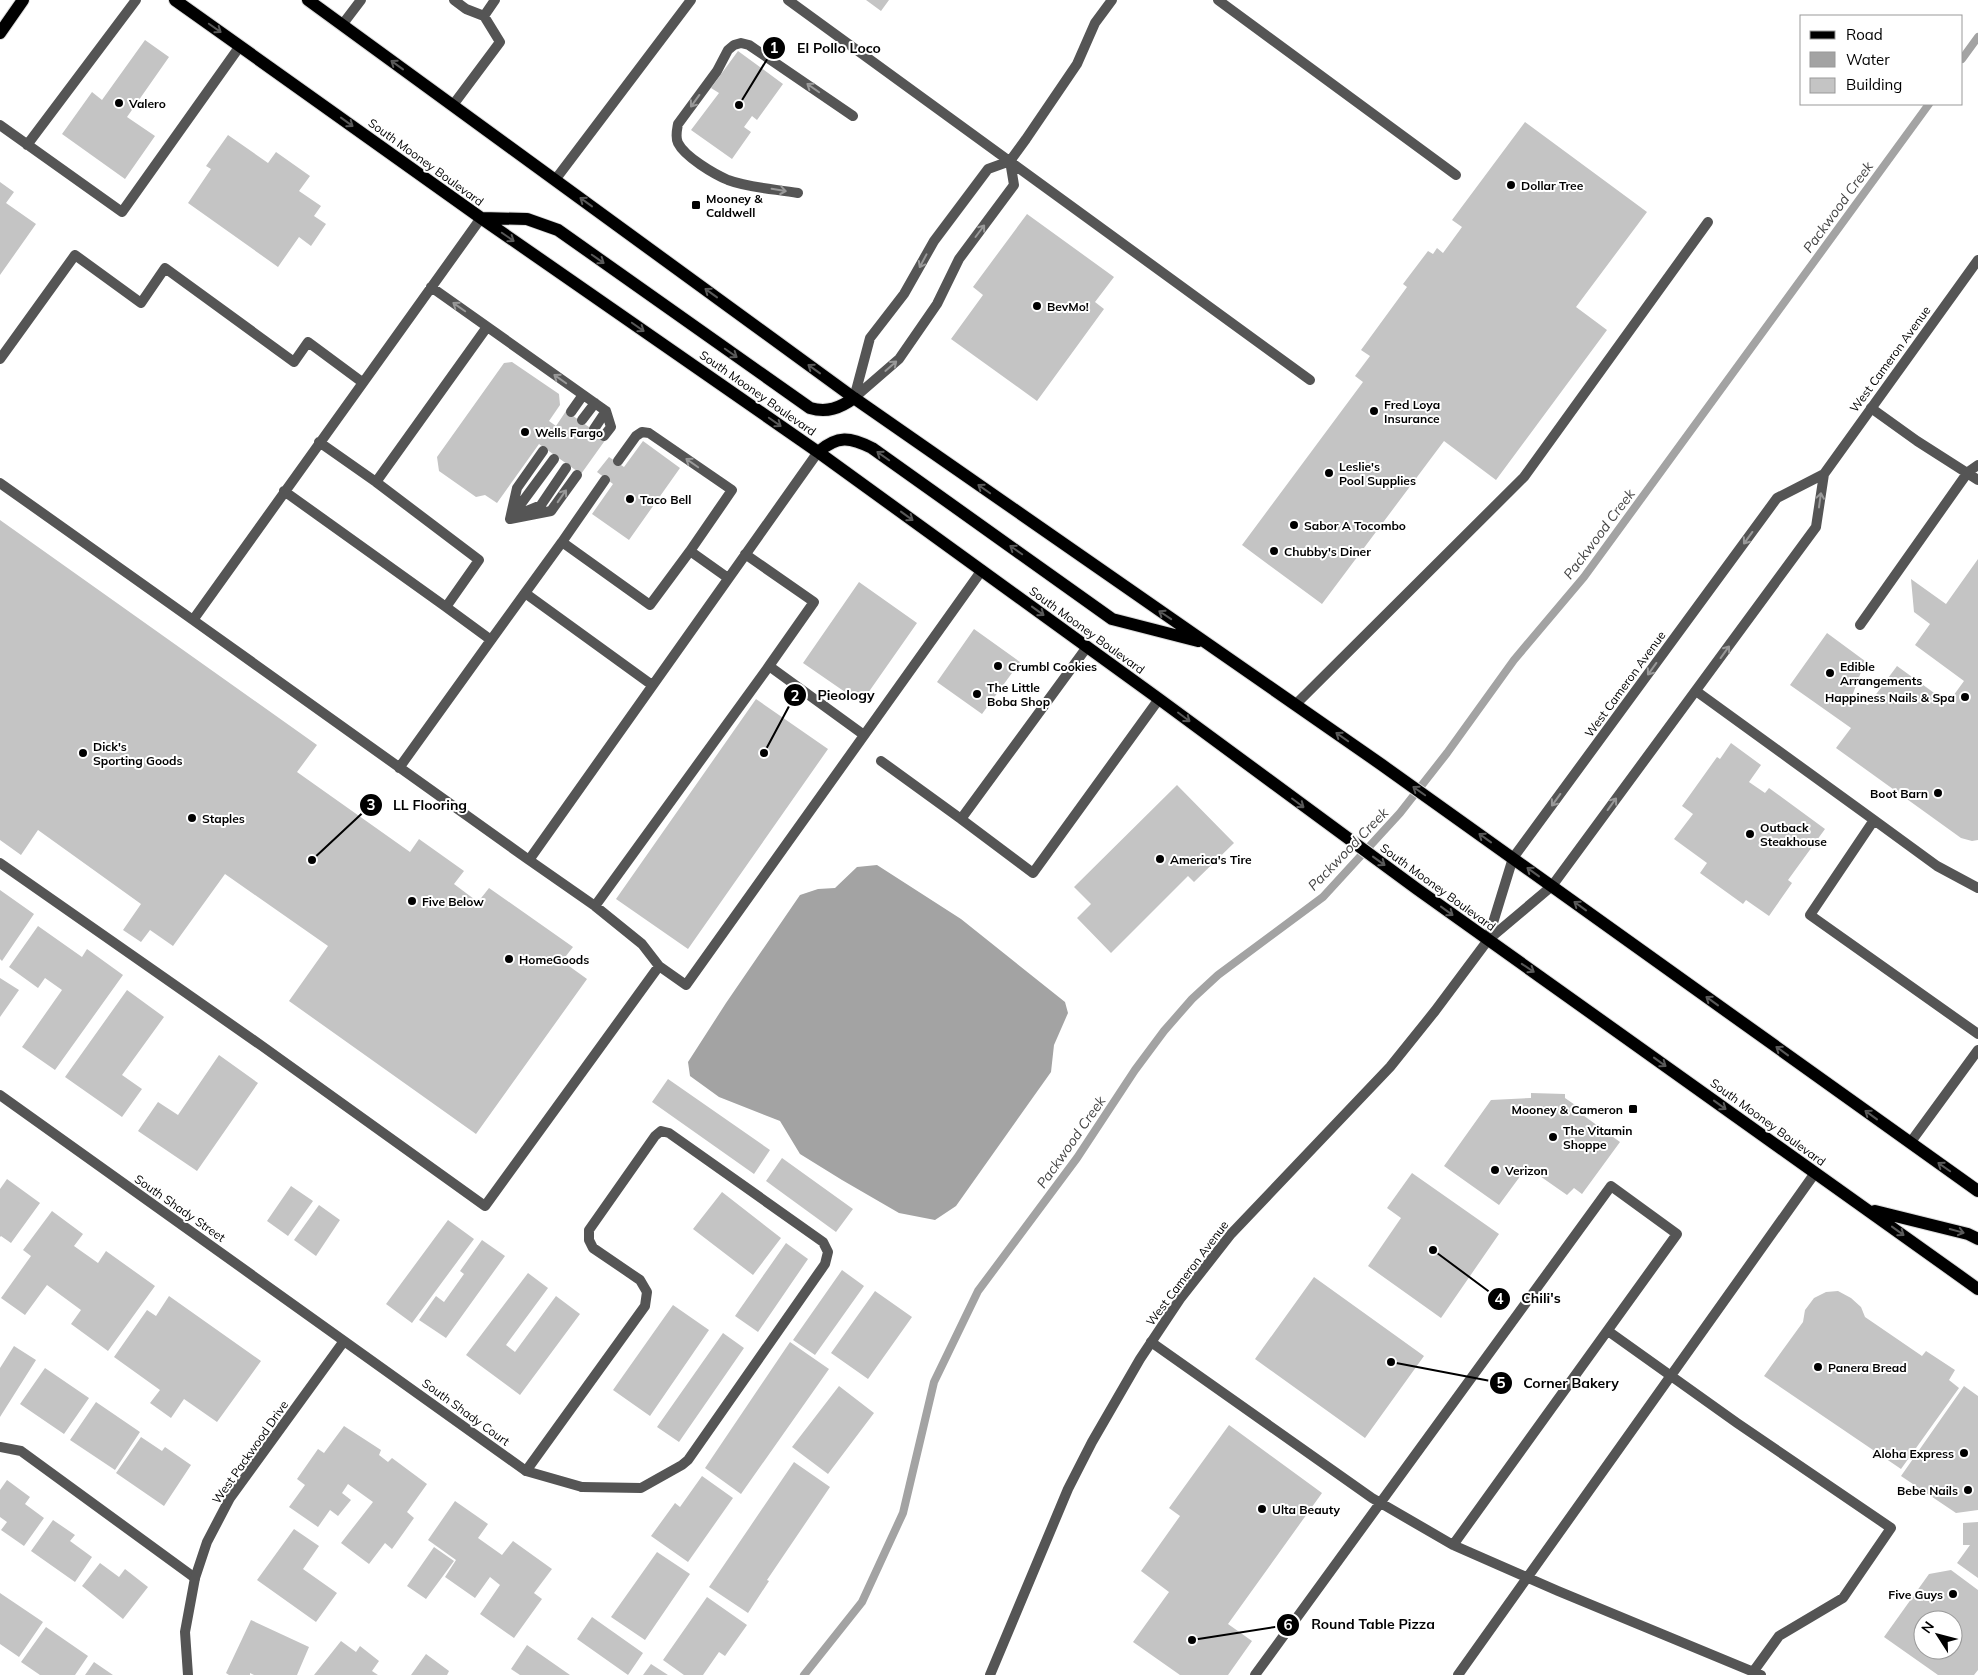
<svg xmlns="http://www.w3.org/2000/svg" width="1978" height="1675" font-family="Mulish,sans-serif">
  <style>
    .water { fill: #a3a3a3 }
    .lines { fill: none; stroke-linecap: round; stroke-linejoin: round }
    .stream { stroke: #a3a3a3; stroke-width: 8 }
    .building { fill: #c4c4c4; fill-rule: evenodd }
    .primary-casing { stroke: #dbdbdb; stroke-width: 14 }
    .service { stroke: #555; stroke-width: 10 }
    .minor { stroke: #555; stroke-width: 10 }
    .tertiary { stroke: #555; stroke-width: 10 }
    .primary { stroke: #000; stroke-width: 12 }
    .oneway { stroke: #595959 }
    .oneway2 { stroke: #999 }
    .poi-dot { fill: #000; stroke: #fff; stroke-width: 2 }
    .labels { text-anchor: middle; dominant-baseline: central; stroke-width: 4; stroke-linejoin: round; paint-order: stroke }
    .poi-label { font-size: 12px; font-weight: bold; fill: #000; stroke: #fff; text-anchor: start }
    .street-label { font-size: 12px; fill: #000; stroke: #fff }
    .water-label { font-size: 14px; font-style: italic; fill: #444; stroke: #fff }
    .leader { fill: none; stroke: #000; stroke-width: 2 }
    .callout-dot { fill: #000; stroke: #fff; stroke-width: 2 }
    .mark-label { font-size: 15px; text-anchor: middle; font-weight: bold; fill: #fff }
    .callout-label { font-size: 14px; text-anchor: middle; font-weight: bold; fill: #000; stroke: #fff; stroke-width: 4; stroke-linejoin: round; paint-order: stroke }
  </style>
  <rect width="100%" height="100%" fill="#fff"/>
  <path class="water" d="M877,865L961,919L1065,1002L1068,1013L1054,1045L1051,1072L956,1206L935,1220L899,1213L842,1180L800,1154L780,1121L719,1097L690,1076L688,1062L726,1003L800,895L818,889L835,888L857,867Z"/>
  <g class="lines">
    <path class="stream" d="M1962,59L1978,37
      M804,1675L862,1602L903,1513L934,1382L978,1291L1077,1158L1135,1070L1164,1031L1192,999L1218,975L1323,897L1400,813L1447,753L1514,660L1584,577L1929,104"/>
  </g>
  <path class="building" d="M866,0H889L881,11Z
    M145,40L169,57L127,117L155,136L125,179L62,134L92,92L102,100Z
    M738,51L783,84L757,120L752,116L744,127L751,132L732,159L691,130L719,93L711,88Z
    M1525,122L1647,212L1576,307L1607,330L1496,480L1444,441L1322,604L1242,545L1363,382L1355,376L1370,356L1361,350L1407,287L1403,284L1428,251L1433,254L1437,248L1443,253L1462,227L1452,220Z
    M228,135L268,163L276,152L310,176L299,191L321,206L314,216L326,224L311,246L299,237L278,267L188,203L211,169L206,166Z
    M0,182L14,192L6,203L36,224L0,275Z
    M1027,214L1114,277L1095,302L1104,309L1037,401L951,339L983,295L973,287Z
    M512,362L559,394L560,405L549,421L556,426L566,411L606,439L581,474L539,444L497,503L485,495L476,497L439,471L437,457L504,363Z
    M643,441L680,468L629,540L592,514L613,484L597,472L609,457L624,467Z
    M0,520L317,745L297,772L410,852L419,839L464,871L454,884L478,902L489,888L573,947L562,961L587,979L476,1134L289,1001L328,946L225,874L173,946L150,930L141,942L123,930L141,904L38,830L21,855L0,840Z
    M1978,559V840L1972,841L1961,838L1836,748L1851,728L1790,685L1827,633L1865,661L1851,699L1868,705L1897,666L1948,703L1964,681L1915,645L1930,624L1914,612L1911,579L1946,604Z
    M859,582L917,623L861,703L803,663Z
    M974,629L1020,662L982,714L937,682Z
    M756,699L828,749L688,949L616,899Z
    M1731,743L1761,765L1749,782L1765,793L1769,788L1825,829L1788,880L1792,883L1769,916L1746,900L1743,904L1700,873L1707,863L1674,839L1693,814L1682,806L1717,757L1720,759Z
    M1177,785L1234,843L1194,882L1188,876L1111,953L1077,918L1091,904L1074,887Z
    M0,890L34,914L2,961L0,959Z
    M38,926L82,957L87,949L123,975L55,1070L22,1047L62,990L45,978L38,988L9,967Z
    M0,978L19,990L0,1017Z
    M127,990L164,1017L122,1075L142,1089L122,1117L65,1077Z
    M219,1055L258,1083L197,1171L138,1131L158,1102L178,1115Z
    M668,1079L770,1150L754,1174L652,1102Z
    M1531,1093L1565,1094V1098L1578,1107L1576,1110L1620,1142L1582,1194L1574,1188L1567,1195L1527,1167L1499,1205L1444,1166L1491,1100L1531,1098Z
    M782,1158L853,1209L836,1232L766,1181Z
    M1412,1173L1499,1234L1441,1318L1368,1266L1401,1218L1387,1208Z
    M7,1179L40,1203L11,1243L1,1236L0,1237V1189Z
    M291,1186L313,1201L288,1236L267,1221Z
    M722,1192L781,1238L753,1275L693,1229Z
    M319,1205L340,1220L316,1256L294,1240Z
    M52,1211L83,1234L74,1246L98,1263L106,1251L155,1286L108,1351L71,1324L81,1310L47,1285L25,1315L1,1298L31,1256L23,1250Z
    M448,1220L474,1239L412,1323L386,1304Z
    M482,1240L505,1256L446,1338L419,1320L436,1296L444,1302L464,1274L460,1271Z
    M786,1243L808,1259L758,1332L735,1316Z
    M842,1270L864,1286L815,1355L793,1340Z
    M528,1273L548,1288L506,1345L515,1352L556,1296L580,1314L520,1395L466,1355Z
    M1314,1277L1424,1356L1365,1438L1255,1359Z
    M875,1291L912,1317L868,1379L831,1353Z
    M1838,1291L1851,1298L1861,1307L1865,1317L1922,1356L1926,1351L1955,1370L1949,1380L1959,1388L1901,1469L1764,1376L1803,1322L1805,1310L1814,1298L1826,1292Z
    M169,1296L261,1361L217,1422L184,1399L171,1418L150,1403L160,1390L114,1357L147,1310L156,1316Z
    M673,1305L709,1330L650,1416L613,1390Z
    M723,1333L744,1348L679,1442L657,1427Z
    M790,1342L829,1369L741,1494L705,1468Z
    M14,1346L36,1360L0,1417V1368Z
    M45,1368L89,1398L64,1434L20,1404Z
    M839,1386L874,1413L828,1474L792,1447Z
    M1964,1386L1978,1396V1510L1956,1513L1901,1476Z
    M96,1402L140,1432L115,1470L70,1440Z
    M1229,1425L1322,1493L1228,1624L1252,1641L1228,1675H1180L1133,1642L1169,1592L1141,1571L1180,1516L1169,1508Z
    M344,1426L381,1450L379,1455L388,1462L392,1458L427,1484L407,1512L414,1518L392,1549L385,1543L369,1564L341,1543L373,1502L348,1484L342,1493L351,1500L338,1516L330,1510L318,1527L289,1507L305,1485L297,1479L318,1449L324,1453Z
    M141,1437L162,1451L165,1447L191,1465L164,1506L116,1473Z
    M794,1462L830,1487L767,1580L769,1581L748,1613L709,1587Z
    M702,1476L733,1498L688,1562L651,1536L675,1503L680,1507Z
    M7,1480L30,1497L25,1504L44,1518L24,1546L1,1530L7,1522L0,1517V1490Z
    M455,1501L488,1524L478,1538L502,1555L513,1541L552,1569L534,1593L542,1599L514,1638L480,1614L500,1585L490,1577L475,1598L445,1577L456,1560L428,1540Z
    M53,1520L75,1535L70,1541L92,1557L75,1582L31,1551Z
    M1978,1522V1578L1957,1563L1970,1545H1963V1523Z
    M294,1529L319,1546L303,1569L337,1593L316,1622L257,1580Z
    M434,1547L454,1561L426,1599L407,1586Z
    M657,1552L690,1574L645,1640L611,1617Z
    M100,1563L119,1577L125,1569L148,1587L123,1619L82,1586Z
    M1951,1570L1978,1590V1670L1974,1675H1938L1884,1637L1929,1574ZM1923,1620H1953V1650H1923Z
    M0,1593L43,1622L19,1657L0,1644Z
    M707,1597L747,1625L725,1656L719,1652L703,1675H684L663,1660Z
    M592,1617L643,1653L628,1675L577,1639Z
    M251,1620L309,1647L297,1675H254L250,1673V1675H229L226,1673Z
    M46,1627L88,1656L75,1675H40L21,1662Z
    M341,1641L356,1652L360,1646L379,1661L372,1671L378,1675H314Z
    M527,1645L570,1675H520L511,1669Z
    M426,1654L449,1671L447,1675H411Z
    M94,1662L113,1675H85Z
    M651,1664L668,1675H643Z"/>
  <g class="lines">
    <g class="primary-casing">
      <path id="primary" d="M175,0L481,218L818,452L1159,699L1417,889L1978,1289
        M308,0L854,398L1382,765L1978,1191
        M0,33L23,0
        M481,218L527,219L558,230L810,408C827,413 840,408 854,398
        M818,452C838,435 850,437 872,448L1112,619L1198,641
        M1875,1211L1968,1234L1978,1239"/>
    </g>
    <path class="service" d="M454,0L466,9L484,16
      M788,0L1310,380
      M1218,0L1456,175
      M342,25L361,0
      M453,105L500,42L484,16L495,0
      M0,125L122,212L240,46
      M27,145L136,0
      M555,180L691,0
      M798,193C775,189 749,188 728,180C714,174 685,157 678,143C675,137 677,130 678,124L717,71L728,50L734,45L741,43L749,45L853,116
      M431,287L606,411L611,427L604,436
      M0,359L75,255L141,303L165,268L294,362L308,342L362,382
      M854,398L870,338L904,294L934,241L988,169L1010,161L1026,139L1077,64L1095,23L1112,0
      M854,398L899,359L937,304L959,259L1014,185L1010,161
      M1871,408L1917,441L1978,480
      M571,412L583,395
      M582,420L595,403
      M594,429L606,411
      M319,442L376,482L487,327
      M618,461L636,436L642,432L649,433L732,490L690,551
      M0,483L193,620L481,218
      M284,491L446,607L479,560L376,482
      M524,512L541,505L566,468
      M512,516L554,459
      M510,519L551,511L577,475
      M510,519L517,488L543,451
      M562,542L605,480
      M745,554L814,602L769,666L864,735
      M525,593L562,542L650,605L690,551L728,578
      M446,607L491,640L525,593L652,685
      M193,620L529,860L818,452
      M1860,625L1968,472L1978,465
      M1087,647L961,819L1033,873L1159,699
      M1696,691L1874,820
      M1296,704L1524,477L1708,222
      M881,761L961,819
      M399,768L491,640
      M529,860L595,906L642,944L659,966L686,985L982,570
      M0,863L262,1046L485,1206L659,966
      M1978,888L1937,866L1874,820L1810,915L1978,1034
      M595,906L769,666
      M1910,1143L1978,1050
      M1608,1331L1737,1423L1891,1528L1843,1598L1779,1636L1753,1672
      M1151,1342L1372,1498L1453,1545L1558,1591L1761,1675
      M0,1447L21,1451L195,1578
      M526,1471L645,1306L647,1292L640,1280L593,1248L589,1240V1230L655,1136L661,1131L669,1133L823,1242L828,1252L825,1264L688,1460L682,1465L641,1488L582,1487
      M1255,1675L1611,1186L1677,1234L1453,1545
      M1458,1675L1815,1173"/>
    <path class="minor" d="M0,1095L526,1471L582,1487
      M188,1675L185,1632L195,1578L207,1542L230,1498L344,1341"/>
    <path class="tertiary" d="M1488,939L1513,858L1777,498L1824,474
      M990,1675L1068,1489L1092,1442L1140,1359L1180,1299L1231,1234L1390,1067L1435,1011L1488,940L1552,886L1816,527L1824,474L1978,260"/>
    <use href="#primary" class="primary"/>
  </g>
  <defs><path id="oneway-shaft" d="M-6 0H5M1.5-3L5.5 0L1.5 3" fill="none" stroke-width="1.6" stroke-linecap="round" stroke-linejoin="round" transform="scale(1.25)"/></defs>
  <g class="oneway">
    <use href="#oneway-shaft" transform="translate(215 28) rotate(35)"/>
    <use href="#oneway-shaft" transform="translate(397 65) rotate(-144)"/>
    <use href="#oneway-shaft" transform="translate(347 122) rotate(36)"/>
    <use href="#oneway-shaft" transform="translate(586 202) rotate(-144)"/>
    <use href="#oneway-shaft" transform="translate(508 237) rotate(35)"/>
    <use href="#oneway-shaft" transform="translate(598 259) rotate(35)"/>
    <use href="#oneway-shaft" transform="translate(711 293) rotate(-144)"/>
    <use href="#oneway-shaft" transform="translate(638 327) rotate(35)"/>
    <use href="#oneway-shaft" transform="translate(731 353) rotate(35)"/>
    <use href="#oneway-shaft" transform="translate(814 369) rotate(-144)"/>
    <use href="#oneway-shaft" transform="translate(775 422) rotate(35)"/>
    <use href="#oneway-shaft" transform="translate(883 456) rotate(-145)"/>
    <use href="#oneway-shaft" transform="translate(984 489) rotate(-145)"/>
    <use href="#oneway-shaft" transform="translate(907 516) rotate(36)"/>
    <use href="#oneway-shaft" transform="translate(1016 550) rotate(-145)"/>
    <use href="#oneway-shaft" transform="translate(1038 611) rotate(36)"/>
    <use href="#oneway-shaft" transform="translate(1165 615) rotate(-146)"/>
    <use href="#oneway-shaft" transform="translate(1184 717) rotate(37)"/>
    <use href="#oneway-shaft" transform="translate(1342 737) rotate(-145)"/>
    <use href="#oneway-shaft" transform="translate(1419 791) rotate(-145)"/>
    <use href="#oneway-shaft" transform="translate(1298 803) rotate(37)"/>
    <use href="#oneway-shaft" transform="translate(1485 838) rotate(-144)"/>
    <use href="#oneway-shaft" transform="translate(1379 861) rotate(36)"/>
    <use href="#oneway-shaft" transform="translate(1533 872) rotate(-144)"/>
    <use href="#oneway-shaft" transform="translate(1580 906) rotate(-144)"/>
    <use href="#oneway-shaft" transform="translate(1447 911) rotate(36)"/>
    <use href="#oneway-shaft" transform="translate(1528 968) rotate(34)"/>
    <use href="#oneway-shaft" transform="translate(1712 1001) rotate(-144)"/>
    <use href="#oneway-shaft" transform="translate(1782 1051) rotate(-144)"/>
    <use href="#oneway-shaft" transform="translate(1660 1062) rotate(36)"/>
    <use href="#oneway-shaft" transform="translate(1720 1105) rotate(36)"/>
    <use href="#oneway-shaft" transform="translate(1871 1115) rotate(-144)"/>
    <use href="#oneway-shaft" transform="translate(1944 1167) rotate(-145)"/>
    <use href="#oneway-shaft" transform="translate(1898 1231) rotate(36)"/>
    <use href="#oneway-shaft" transform="translate(1957 1231) rotate(15)"/>
  </g>
  <g class="oneway2">
    <use href="#oneway-shaft" transform="translate(813 88) rotate(-145)"/>
    <use href="#oneway-shaft" transform="translate(695 101) rotate(126)"/>
    <use href="#oneway-shaft" transform="translate(779 190) rotate(9)"/>
    <use href="#oneway-shaft" transform="translate(980 231) rotate(-53)"/>
    <use href="#oneway-shaft" transform="translate(923 261) rotate(118)"/>
    <use href="#oneway-shaft" transform="translate(459 307) rotate(-145)"/>
    <use href="#oneway-shaft" transform="translate(891 366) rotate(-41)"/>
    <use href="#oneway-shaft" transform="translate(560 379) rotate(-145)"/>
    <use href="#oneway-shaft" transform="translate(692 463) rotate(-145)"/>
    <use href="#oneway-shaft" transform="translate(562 496) rotate(-55)"/>
    <use href="#oneway-shaft" transform="translate(1820 500) rotate(-82)"/>
    <use href="#oneway-shaft" transform="translate(1748 538) rotate(126)"/>
    <use href="#oneway-shaft" transform="translate(1725 652) rotate(-54)"/>
    <use href="#oneway-shaft" transform="translate(1652 669) rotate(126)"/>
    <use href="#oneway-shaft" transform="translate(1556 800) rotate(126)"/>
    <use href="#oneway-shaft" transform="translate(1612 804) rotate(-54)"/>
  </g>
  <g class="poi-dot">
    <circle cx="119" cy="103" r="5"/>
    <circle cx="1511" cy="185" r="5"/>
    <rect x="691" y="200" width="10" height="10" rx="2.5"/>
    <circle cx="1037" cy="306" r="5"/>
    <circle cx="1374" cy="411" r="5"/>
    <circle cx="525" cy="432" r="5"/>
    <circle cx="1329" cy="473" r="5"/>
    <circle cx="630" cy="499" r="5"/>
    <circle cx="1294" cy="525" r="5"/>
    <circle cx="1274" cy="551" r="5"/>
    <circle cx="998" cy="666" r="5"/>
    <circle cx="1830" cy="673" r="5"/>
    <circle cx="977" cy="694" r="5"/>
    <circle cx="1965" cy="697" r="5"/>
    <circle cx="83" cy="753" r="5"/>
    <circle cx="1938" cy="793" r="5"/>
    <circle cx="192" cy="818" r="5"/>
    <circle cx="1750" cy="834" r="5"/>
    <circle cx="1160" cy="859" r="5"/>
    <circle cx="412" cy="901" r="5"/>
    <circle cx="509" cy="959" r="5"/>
    <rect x="1628" y="1104" width="10" height="10" rx="2.5"/>
    <circle cx="1553" cy="1137" r="5"/>
    <circle cx="1495" cy="1170" r="5"/>
    <circle cx="1818" cy="1367" r="5"/>
    <circle cx="1964" cy="1453" r="5"/>
    <circle cx="1968" cy="1490" r="5"/>
    <circle cx="1262" cy="1509" r="5"/>
    <circle cx="1953" cy="1594" r="5"/>
  </g>
  <g class="labels">
    <g class="poi-label">
      <text x="129" y="103">Valero</text>
      <text x="1521" y="185">Dollar Tree</text>
      <text x="706" y="198">Mooney &amp;<tspan x="706" dy="14">Caldwell</tspan></text>
      <text x="1047" y="306">BevMo!</text>
      <text x="1384" y="404">Fred Loya<tspan x="1384" dy="14">Insurance</tspan></text>
      <text x="535" y="432">Wells Fargo</text>
      <text x="1339" y="466">Leslie's<tspan x="1339" dy="14">Pool Supplies</tspan></text>
      <text x="640" y="499">Taco Bell</text>
      <text x="1304" y="525">Sabor A Tocombo</text>
      <text x="1284" y="551">Chubby's Diner</text>
      <text x="1008" y="666">Crumbl Cookies</text>
      <text x="1840" y="666">Edible<tspan x="1840" dy="14">Arrangements</tspan></text>
      <text x="987" y="687">The Little<tspan x="987" dy="14">Boba Shop</tspan></text>
      <text x="1955" y="697" text-anchor="end">Happiness Nails &amp; Spa</text>
      <text x="93" y="746">Dick's<tspan x="93" dy="14">Sporting Goods</tspan></text>
      <text x="1928" y="793" text-anchor="end">Boot Barn</text>
      <text x="202" y="818">Staples</text>
      <text x="1760" y="827">Outback<tspan x="1760" dy="14">Steakhouse</tspan></text>
      <text x="1170" y="859">America's Tire</text>
      <text x="422" y="901">Five Below</text>
      <text x="519" y="959">HomeGoods</text>
      <text x="1623" y="1109" text-anchor="end">Mooney &amp; Cameron</text>
      <text x="1563" y="1130">The Vitamin<tspan x="1563" dy="14">Shoppe</tspan></text>
      <text x="1505" y="1170">Verizon</text>
      <text x="1828" y="1367">Panera Bread</text>
      <text x="1954" y="1453" text-anchor="end">Aloha Express</text>
      <text x="1958" y="1490" text-anchor="end">Bebe Nails</text>
      <text x="1272" y="1509">Ulta Beauty</text>
      <text x="1943" y="1594" text-anchor="end">Five Guys</text>
    </g>
    <g class="street-label">
      <text transform="translate(426 162) rotate(36)">South Mooney Boulevard</text>
      <text transform="translate(1890 359) rotate(-54)">West Cameron Avenue</text>
      <text transform="translate(758 393) rotate(35)">South Mooney Boulevard</text>
      <text transform="translate(1087 630) rotate(36)">South Mooney Boulevard</text>
      <text transform="translate(1625 684) rotate(-54)">West Cameron Avenue</text>
      <text transform="translate(1438 887) rotate(36)">South Mooney Boulevard</text>
      <text transform="translate(1768 1122) rotate(36)">South Mooney Boulevard</text>
      <text transform="translate(180 1208) rotate(35)">South Shady Street</text>
      <text transform="translate(1187 1273) rotate(-53)">West Cameron Avenue</text>
      <text transform="translate(466 1412) rotate(36)">South Shady Court</text>
      <text transform="translate(250 1452) rotate(-55)">West Packwood Drive</text>
    </g>
    <g class="water-label">
      <text transform="translate(1838 207) rotate(-54)">Packwood Creek</text>
      <text transform="translate(1599 534) rotate(-53)">Packwood Creek</text>
      <text transform="translate(1348 849) rotate(-46)">Packwood Creek</text>
      <text transform="translate(1071 1142) rotate(-55)">Packwood Creek</text>
    </g>
  </g>
  <path class="leader" d="M739 105L774 48M764 753L795 695M312 860L371 805M1433 1250L1499 1299M1391 1362L1501 1383M1192 1640L1288 1625"/>
  <g class="callout-dot">
    <circle cx="739" cy="105" r="5"/>
    <circle cx="764" cy="753" r="5"/>
    <circle cx="312" cy="860" r="5"/>
    <circle cx="1433" cy="1250" r="5"/>
    <circle cx="1391" cy="1362" r="5"/>
    <circle cx="1192" cy="1640" r="5"/>
    <circle cx="774" cy="48" r="12"/>
    <circle cx="795" cy="695" r="12"/>
    <circle cx="371" cy="805" r="12"/>
    <circle cx="1499" cy="1299" r="12"/>
    <circle cx="1501" cy="1383" r="12"/>
    <circle cx="1288" cy="1625" r="12"/>
  </g>
  <g class="mark-label">
    <text x="774" y="53">1</text>
    <text x="795" y="701">2</text>
    <text x="371" y="810">3</text>
    <text x="1499" y="1304">4</text>
    <text x="1501" y="1388">5</text>
    <text x="1288" y="1630">6</text>
  </g>
  <g class="callout-label">
    <text x="839" y="53">El Pollo Loco</text>
    <text x="846" y="700">Pieology</text>
    <text x="430" y="810">LL Flooring</text>
    <text x="1541" y="1303">Chili's</text>
    <text x="1571" y="1388">Corner Bakery</text>
    <text x="1373" y="1629">Round Table Pizza</text>
  </g>
  <rect x="1800" y="15" width="162" height="90" fill="#ffffff" stroke="#999999"/>
  <rect x="1810" y="31" width="25" height="8" fill="#000000" stroke="#999999"/>
  <text x="1846" y="40" font-size="15" fill="#000000">Road</text>
  <rect x="1810" y="52" width="25" height="15" fill="#a3a3a3" stroke="#999999"/>
  <text x="1846" y="65" font-size="15" fill="#000000">Water</text>
  <rect x="1810" y="78" width="25" height="15" fill="#c4c4c4" stroke="#999999"/>
  <text x="1846" y="90" font-size="15" fill="#000000">Building</text>
  <g transform="translate(1938 1635) rotate(306)"><circle r="24" fill="#ffffff" stroke="#999999"/>
  <path d="M0-4L9 19L0 12L-9 19Z" fill="#000000"/>
  <text y="-8" font-size="14" font-weight="bold" text-anchor="middle" fill="#000000">N</text>
  </g>
</svg>
